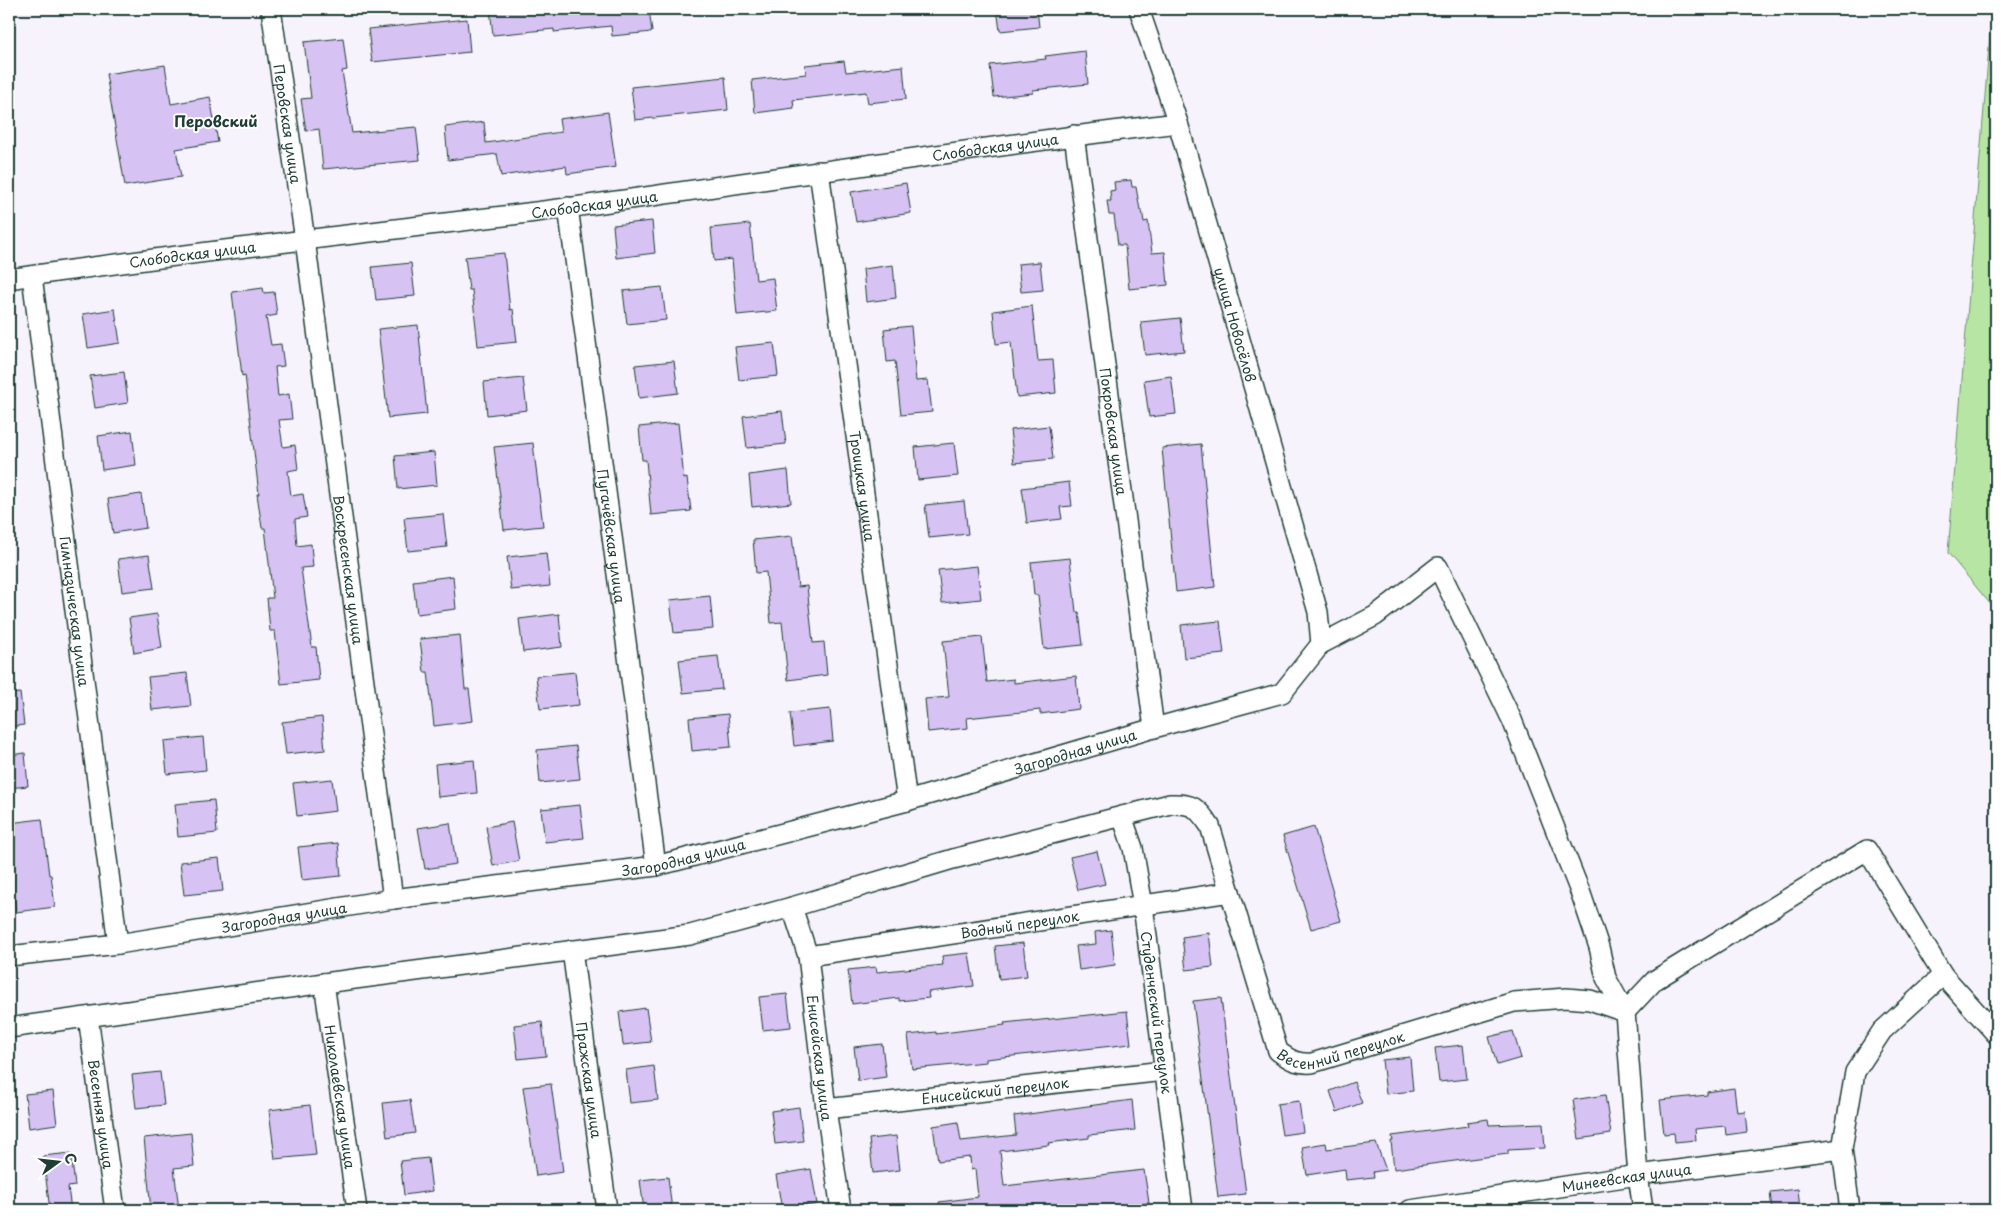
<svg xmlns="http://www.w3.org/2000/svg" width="2005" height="1219" font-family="'Playpen Sans',sans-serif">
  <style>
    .green { fill: #b7e5a3; stroke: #6b916c }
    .building { fill: #d6c2f3; stroke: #1f3d34 }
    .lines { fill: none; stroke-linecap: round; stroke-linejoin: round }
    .street-casing { stroke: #1f3d34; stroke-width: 22 }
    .street { stroke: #fff; stroke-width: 19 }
    .labels { text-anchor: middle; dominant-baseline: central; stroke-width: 4; stroke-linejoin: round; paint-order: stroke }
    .street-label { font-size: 14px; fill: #1f3d34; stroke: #fff }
    .neighbourhood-label { font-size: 15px; font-weight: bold; fill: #1f3d34; stroke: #fff }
  </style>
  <rect width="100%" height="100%" fill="#f7f3fd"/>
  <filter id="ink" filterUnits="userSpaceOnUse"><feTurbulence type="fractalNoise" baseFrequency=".02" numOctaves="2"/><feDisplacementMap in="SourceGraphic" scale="10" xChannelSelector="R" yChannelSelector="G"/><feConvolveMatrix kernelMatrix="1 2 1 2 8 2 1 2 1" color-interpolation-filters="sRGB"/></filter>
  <g filter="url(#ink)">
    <path class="green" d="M1992,9H1996V611L1948,553Z"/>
    <path class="building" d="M490,9H649L652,32L612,36L611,26L554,32V29L493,35Z
      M997,9H1037L1039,27L1000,31Z
      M467,19L470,52L372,62L368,29Z
      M343,38L347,70L342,71L352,133L416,127L420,160L323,169L319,129L306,131L301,99L311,98L304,42Z
      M1085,51L1088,84L1033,90V93L994,97L990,65L1046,59L1045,56Z
      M844,61L846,72L903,66L906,99L868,103L866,92L793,100L794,108L755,113L752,80L806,74L805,65Z
      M165,65L171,104L210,97L218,142L176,149L181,177L125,186L106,74Z
      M725,77L728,110L635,120L631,87Z
      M608,112L616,167L567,174L566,166L501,176L497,154L448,160L445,127L484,122L486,143L561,132L559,119Z
      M1131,180L1132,187H1136L1140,210H1142L1144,222L1148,221L1152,253L1165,252L1168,285L1129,289L1125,245H1118L1114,215H1109L1107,201H1111L1110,191L1115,190L1114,182Z
      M906,183L911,213L856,222L851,192Z
      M652,221L655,253L616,258L613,225Z
      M750,224L756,280L773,278L777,311L737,315L732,259L714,261L711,228Z
      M504,253L510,310L513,309L517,342L478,346L472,290H469L465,257Z
      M1040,262L1043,290L1021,292L1018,264Z
      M411,263L415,296L376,300L372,267Z
      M893,265L896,298L866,302L863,269Z
      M662,287L666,320L627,324L623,291Z
      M263,288L264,293L274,292L277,315L266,317L271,345L281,344L284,366L275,367L278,396L289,394L292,419L279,420L283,447L295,445L298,469L288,471L291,496L303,494L307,517L295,519L297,546L311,544L313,567L301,568L312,647H316L319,680L281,684L275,631H270L267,598H273L265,528H262L257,494H259L245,375L242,376L232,292Z
      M1032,306L1038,361L1053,360L1056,393L1017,397L1011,342L996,344L993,311Z
      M115,309L120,343L88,348L83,314Z
      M1180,318L1184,351L1145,355L1141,322Z
      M418,325L427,414L388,418L378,329Z
      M911,326L916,381L928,380L932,412L901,415L895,361L887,362L884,329Z
      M774,343L778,376L739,380L735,347Z
      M674,361L678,393L639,398L635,365Z
      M124,372L128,403L95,408L90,376Z
      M1171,376L1176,414L1149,417L1144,380Z
      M523,378L527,410L487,415L484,382Z
      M782,411L786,444L747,448L743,416Z
      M678,423L684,479L687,478L691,511L651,515L646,460H642L639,427Z
      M1049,426L1053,459L1014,463L1010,430Z
      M132,431L136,465L102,470L98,436Z
      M533,443L543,526L504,530L494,447Z
      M954,443L958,476L918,480L915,447Z
      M1201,444L1215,587L1176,592L1162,448Z
      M434,452L437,485L398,489L395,456Z
      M788,470L791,503L752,507L749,475Z
      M1069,482L1072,506L1060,507L1062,519L1027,523L1022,488Z
      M141,494L146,528L113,533L108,499Z
      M964,501L968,534L929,538L925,505Z
      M443,514L447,547L408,551L404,518Z
      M792,536L798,587L807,586L813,643L824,642L827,675L788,680L782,622L771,623L766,572L756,573L753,540Z
      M546,553L550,586L511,590L507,557Z
      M149,555L154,588L122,592L118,559Z
      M1070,558L1076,612H1079L1083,645L1044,649L1038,595H1034L1031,562Z
      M977,566L981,599L942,603L938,570Z
      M453,576L456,609L417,614L413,581Z
      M710,596L713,629L674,633L670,600Z
      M157,614L162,648L134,653L129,618Z
      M559,614L562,647L523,652L519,619Z
      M1220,621L1224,654L1184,658L1181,625Z
      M460,635L465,689H469L473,721L434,726L428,672H424L420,639Z
      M982,637L987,682L1014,679V683L1076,676L1079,709L1040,714V710L967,718L968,728L928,732L925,699L949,697L943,641Z
      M718,656L722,689L683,693L679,660Z
      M575,672L579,705L540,709L536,676Z
      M187,673L191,706L152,710L148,677Z
      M20,693L24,725L9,727V694Z
      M830,709L833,741L794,746L790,713Z
      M728,714L731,747L692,751L689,718Z
      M322,717L325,750L286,754L282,722Z
      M203,737L206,770L167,774L164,741Z
      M576,746L580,779L540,783L537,750Z
      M25,753L28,786L9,788V755Z
      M474,760L477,793L438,797L435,764Z
      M332,779L336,811L297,816L293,783Z
      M214,800L217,833L178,837L175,804Z
      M580,805L584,838L545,842L541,809Z
      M42,819L49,875H51L55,907L16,912L9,856V823Z
      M512,822L519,861L493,866L486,827Z
      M450,823L456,864L425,869L418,828Z
      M1314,827L1341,921L1311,929L1283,836Z
      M338,843L341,876L302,880L298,847Z
      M1097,851L1105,884L1078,890L1070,857Z
      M219,858L223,891L184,895L180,862Z
      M1111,930L1115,965L1079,970L1076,946L1096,944L1095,932Z
      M1209,933L1213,967L1186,970L1182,937Z
      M1023,943L1027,976L999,979L995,946Z
      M969,953L974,986L928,992L929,998L899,1001V998L852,1004L848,970L876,967L877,972L943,965L942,956Z
      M787,994L791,1027L763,1030L759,997Z
      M1221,998L1246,1194L1218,1197L1193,1001Z
      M646,1008L651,1042L623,1045L619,1012Z
      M1127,1011L1131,1044L1057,1052V1051L986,1059V1062L912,1069L908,1035L936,1032V1034L1005,1025L1004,1023L1032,1020V1021Z
      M542,1022L546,1056L518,1059L514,1025Z
      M1513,1031L1521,1058L1497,1065L1489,1037Z
      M882,1044L886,1077L858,1081L854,1047Z
      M1463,1045L1467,1079L1439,1082L1435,1048Z
      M1410,1057L1413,1091L1386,1094L1382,1060Z
      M654,1066L658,1100L630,1103L626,1070Z
      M160,1072L164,1105L136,1108L132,1075Z
      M1354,1082L1362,1103L1337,1112L1330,1091Z
      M551,1084L563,1172L536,1176L523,1087Z
      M1734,1088L1737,1112L1745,1111L1747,1132L1726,1135L1725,1126L1695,1129L1696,1140L1675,1142L1674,1133L1664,1134L1660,1100L1707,1095V1092Z
      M53,1091L57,1124L29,1128L25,1094Z
      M1605,1095L1611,1134L1579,1139L1573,1100Z
      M410,1100L415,1133L387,1137L383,1103Z
      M1132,1100L1135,1130L1089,1135V1138L1048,1143L1049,1145L1000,1151L1004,1186L1144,1170L1149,1203L1099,1210H940L939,1202L978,1197L975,1169L971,1170L970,1157L938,1161L933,1126L958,1122L961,1141L1016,1135L1014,1116Z
      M1299,1101L1303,1132L1282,1135L1277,1104Z
      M310,1105L316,1155L275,1159L269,1110Z
      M799,1107L803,1141L775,1144L771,1111Z
      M1488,1119L1489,1125L1543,1123L1545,1148L1508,1150V1154L1394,1169L1391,1141H1393L1392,1136L1468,1126L1467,1122Z
      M191,1133L194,1166L174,1168L179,1210H151L144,1138Z
      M896,1136L900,1170L873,1173L869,1139Z
      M1326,1143L1327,1149L1376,1143L1386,1170L1373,1172L1374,1177L1346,1180L1345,1169L1307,1175L1302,1147Z
      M71,1153L75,1186L68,1187L71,1210H50L43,1156Z
      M428,1158L432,1191L404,1195L400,1161Z
      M811,1169L817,1204L782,1210L776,1175Z
      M668,1177L672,1210H644L640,1180Z
      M1798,1189L1800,1210H1772L1770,1192Z"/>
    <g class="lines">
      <g class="street-casing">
        <g id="street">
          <path id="s1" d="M271,9L305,240L393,899"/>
          <path id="s2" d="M1139,9L1178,123L1318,612L1321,644"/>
          <path id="s3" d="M1074,135L1154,728"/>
          <path id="s4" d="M819,171L907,801"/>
          <path id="s5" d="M568,207L656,866"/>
          <path id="s6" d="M32,276L118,944"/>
          <path id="s7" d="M9,279C194,251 381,232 567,208C771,180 974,147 1178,123"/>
          <path id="s8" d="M1122,816L1133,848L1143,906L1183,1210"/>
          <path id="s9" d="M792,907L808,956L826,1109L841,1210"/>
          <path id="s10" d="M572,950L607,1210"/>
          <path id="s11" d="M9,956L118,944L393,899L656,866L907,801L1154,728L1282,693L1321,644L1375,616L1438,567L1512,720L1581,894L1599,947L1606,978L1625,1012L1638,1175L1643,1210"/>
          <path id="s12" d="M808,956L1230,892"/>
          <path id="s13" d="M324,983L357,1210"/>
          <path d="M1625,1012L1655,980L1867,850L1943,975L1996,1034"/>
          <path id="s14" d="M88,1017L115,1210"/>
          <path id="s15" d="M9,1028L324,983L690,935L792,907L953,859L1170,804C1194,803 1197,808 1210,826L1278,1051C1290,1060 1297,1064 1312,1063L1514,1002L1566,998L1590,1000L1625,1012"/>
          <path id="s16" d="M826,1109L1164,1071"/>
          <path id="s17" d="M1410,1210L1638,1175L1842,1149"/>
          <path d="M1850,1210L1842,1149L1855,1072L1882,1031L1943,975"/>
        </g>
      </g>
      <use href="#street" class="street"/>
    </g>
  </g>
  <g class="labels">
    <g class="street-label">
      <text stroke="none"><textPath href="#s1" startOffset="116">Перовская улица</textPath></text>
      <text stroke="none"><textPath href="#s7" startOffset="995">Слободская улица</textPath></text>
      <text stroke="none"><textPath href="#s7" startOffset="590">Слободская улица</textPath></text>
      <text stroke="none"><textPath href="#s7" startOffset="185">Слободская улица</textPath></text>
      <text stroke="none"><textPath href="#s2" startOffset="330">улица Новосёлов</textPath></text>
      <text stroke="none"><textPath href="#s3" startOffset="299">Покровская улица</textPath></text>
      <text stroke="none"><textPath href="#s4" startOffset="318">Троицкая улица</textPath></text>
      <text stroke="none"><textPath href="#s5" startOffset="332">Пугачёвская улица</textPath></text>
      <text stroke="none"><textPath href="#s1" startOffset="566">Воскресенская улица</textPath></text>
      <text stroke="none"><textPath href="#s6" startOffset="338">Гимназическая улица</textPath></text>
      <text stroke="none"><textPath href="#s11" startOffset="1088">Загородная улица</textPath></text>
      <text stroke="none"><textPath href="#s11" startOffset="682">Загородная улица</textPath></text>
      <text stroke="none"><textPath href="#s11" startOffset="278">Загородная улица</textPath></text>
      <text stroke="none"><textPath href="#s12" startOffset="214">Водный переулок</textPath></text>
      <text stroke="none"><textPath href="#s8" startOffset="200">Студенческий переулок</textPath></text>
      <text stroke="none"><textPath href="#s15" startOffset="1536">Весенний переулок</textPath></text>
      <text stroke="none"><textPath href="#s9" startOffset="154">Енисейская улица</textPath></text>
      <text stroke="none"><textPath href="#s10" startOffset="131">Пражская улица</textPath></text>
      <text stroke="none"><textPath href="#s16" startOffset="170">Енисейский переулок</textPath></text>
      <text stroke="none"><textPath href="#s13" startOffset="115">Николаевская улица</textPath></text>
      <text stroke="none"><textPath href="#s14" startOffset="98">Весенняя улица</textPath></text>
      <text stroke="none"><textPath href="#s17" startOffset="219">Минеевская улица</textPath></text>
    </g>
    <g class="neighbourhood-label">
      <text x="216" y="120">Перовский</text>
    </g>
  </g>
  <rect width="2005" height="1219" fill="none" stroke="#fff" stroke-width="30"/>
  <rect x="15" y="15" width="1975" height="1189" fill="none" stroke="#1f3d34" stroke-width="2" filter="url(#ink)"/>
  <g transform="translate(58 1162) rotate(75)" stroke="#ffffff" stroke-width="4" paint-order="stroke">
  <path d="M0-4L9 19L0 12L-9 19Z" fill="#1f3d34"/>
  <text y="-8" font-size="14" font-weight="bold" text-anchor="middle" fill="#1f3d34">С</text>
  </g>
</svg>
